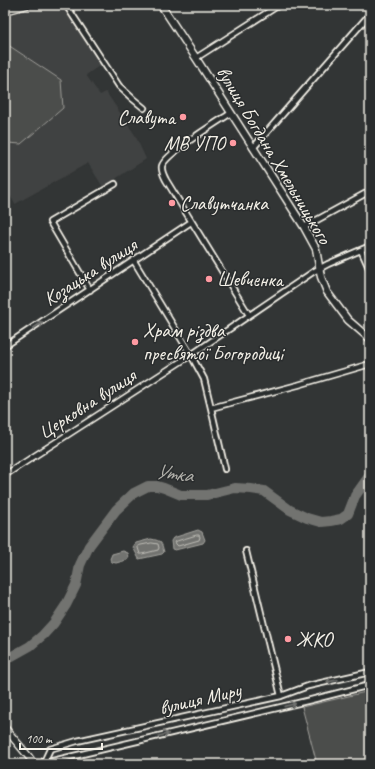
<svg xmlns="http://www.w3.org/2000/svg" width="375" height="769" font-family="Caveat,sans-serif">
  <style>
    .built { fill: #404242 }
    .green { fill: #4b4d4c; stroke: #a09f9a }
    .water { fill: #727370; stroke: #a6a5a0 }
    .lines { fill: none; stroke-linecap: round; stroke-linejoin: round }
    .shore { stroke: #c0bfb8; stroke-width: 1 }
    .river { stroke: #727370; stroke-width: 10 }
    .street-casing { stroke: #f4f1e8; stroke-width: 8 }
    .secondary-casing { stroke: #f4f1e8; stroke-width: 9 }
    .street { stroke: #2a2d2e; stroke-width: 4.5 }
    .secondary { stroke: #2a2d2e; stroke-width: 6 }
    .oneway { stroke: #71726f }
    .poi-dot { fill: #ff9aa2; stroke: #2a2d2e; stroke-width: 1.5 }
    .labels { text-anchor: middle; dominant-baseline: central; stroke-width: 3; stroke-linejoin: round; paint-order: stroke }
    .poi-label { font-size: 20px; fill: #f4f1e8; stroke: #2a2d2e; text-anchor: start }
    .street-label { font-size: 20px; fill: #f4f1e8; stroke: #2a2d2e }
    .water-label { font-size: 21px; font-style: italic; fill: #b3b2ac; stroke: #2a2d2e }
  </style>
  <rect width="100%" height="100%" fill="#323535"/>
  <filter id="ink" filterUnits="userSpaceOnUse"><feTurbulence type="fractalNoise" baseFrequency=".025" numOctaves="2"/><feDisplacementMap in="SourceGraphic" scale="8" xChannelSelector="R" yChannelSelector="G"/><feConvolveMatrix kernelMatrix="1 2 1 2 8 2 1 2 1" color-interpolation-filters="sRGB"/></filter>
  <g filter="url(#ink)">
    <path class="built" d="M45,5H58L65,9L102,64L86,75L100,95L106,92L135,135L146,159L103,187L88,163L15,204L5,187V147L8,143L21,144L63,108L61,80L5,43V16Z"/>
    <path class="green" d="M5,43L61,80L63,108L21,144L8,143L5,141Z
      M370,691V764H317L302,707Z"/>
    <path class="water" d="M198,530L202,532L205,540L203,543L175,550L172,549L171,541L173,538Z
      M151,539C162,541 161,542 164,552L162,554L139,559L133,547L136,543Z
      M123,551L128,553L129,557L127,560L116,563L112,562L110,559L112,554Z"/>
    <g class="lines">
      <path class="shore" d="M197,535H199L200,537L199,540L178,546L176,544L175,542L177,541Z
        M152,543L158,544L159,548L158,550L142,554H140L138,548V546Z"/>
      <path class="river" d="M5,660L30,646L43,635L54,623L66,605L76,585L80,565L89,546L116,510L134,493L148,486H157L164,488L181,495H207L235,488L251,489L264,491L290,510L307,518L321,522L331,521L341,519L348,514L355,496L370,475"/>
      <g class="street-casing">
        <path id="street" d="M66,5L119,86L133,99L144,108
          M196,58L279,5
          M231,113C219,121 165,154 162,166C161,171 164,176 166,180L249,315
          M253,148L370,14
          M304,227L370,191
          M361,250L370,270
          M134,261L191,355L204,379L211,408L298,385L370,364
          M90,290L50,222L115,184
          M5,346L191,222
          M211,408L225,469
          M5,475L191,355L313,272L328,264L370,246
          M246,551L281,696
          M44,763L311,700L370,685
          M43,764L50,749L77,741L281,696L308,686L370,672"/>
      </g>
      <g class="secondary-casing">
        <path id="secondary" d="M161,5L196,58L304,227L316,249L321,277L327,292L348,320L370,339
          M5,11L27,5
          M5,728L29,757L34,764"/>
      </g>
      <use href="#street" class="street"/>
      <use href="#secondary" class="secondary"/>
    </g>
    <defs><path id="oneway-shaft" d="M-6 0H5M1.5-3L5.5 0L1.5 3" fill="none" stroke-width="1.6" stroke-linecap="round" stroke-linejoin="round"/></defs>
    <g class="oneway">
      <use href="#oneway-shaft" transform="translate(38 325) rotate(-33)"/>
      <use href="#oneway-shaft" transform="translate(332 681) rotate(167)"/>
      <use href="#oneway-shaft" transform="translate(290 705) rotate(-13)"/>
      <use href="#oneway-shaft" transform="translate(163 735) rotate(-13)"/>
    </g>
  </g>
  <g class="poi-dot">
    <circle cx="183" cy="117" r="4"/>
    <circle cx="233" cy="143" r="4"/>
    <circle cx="172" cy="203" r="4"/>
    <circle cx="209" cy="279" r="4"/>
    <circle cx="135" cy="342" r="4"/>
    <circle cx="288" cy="639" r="4"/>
  </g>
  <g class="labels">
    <g class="poi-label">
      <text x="175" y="117" text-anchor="end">Славута</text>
      <text x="225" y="143" text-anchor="end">МВ УПО</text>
      <text x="180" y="203">Славутчанка</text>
      <text x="217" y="279">Шевченка</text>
      <text x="143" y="330">Храм різдва<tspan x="143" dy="23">пресвятої Богородиці</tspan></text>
      <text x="296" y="639">ЖКО</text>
    </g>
    <g class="street-label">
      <text transform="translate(274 155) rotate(59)">вулиця Богдана Хмельницького</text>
      <text transform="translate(90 272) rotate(-33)">Козацька вулиця</text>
      <text transform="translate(87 404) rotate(-33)">Церковна вулиця</text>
      <text transform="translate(200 699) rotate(-13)">вулиця Миру</text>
    </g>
    <g class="water-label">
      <text transform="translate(174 473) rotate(6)">Утка</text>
    </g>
  </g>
  <rect width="375" height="769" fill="none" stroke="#2a2d2e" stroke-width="20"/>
  <rect x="10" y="10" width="355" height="749" fill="none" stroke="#f4f1e8" stroke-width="1.5" filter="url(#ink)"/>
  <path d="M20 743v6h82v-6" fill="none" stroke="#f4f1e8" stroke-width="2"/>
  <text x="26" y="743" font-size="12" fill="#f4f1e8" stroke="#2a2d2e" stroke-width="3" paint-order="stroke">100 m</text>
</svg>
